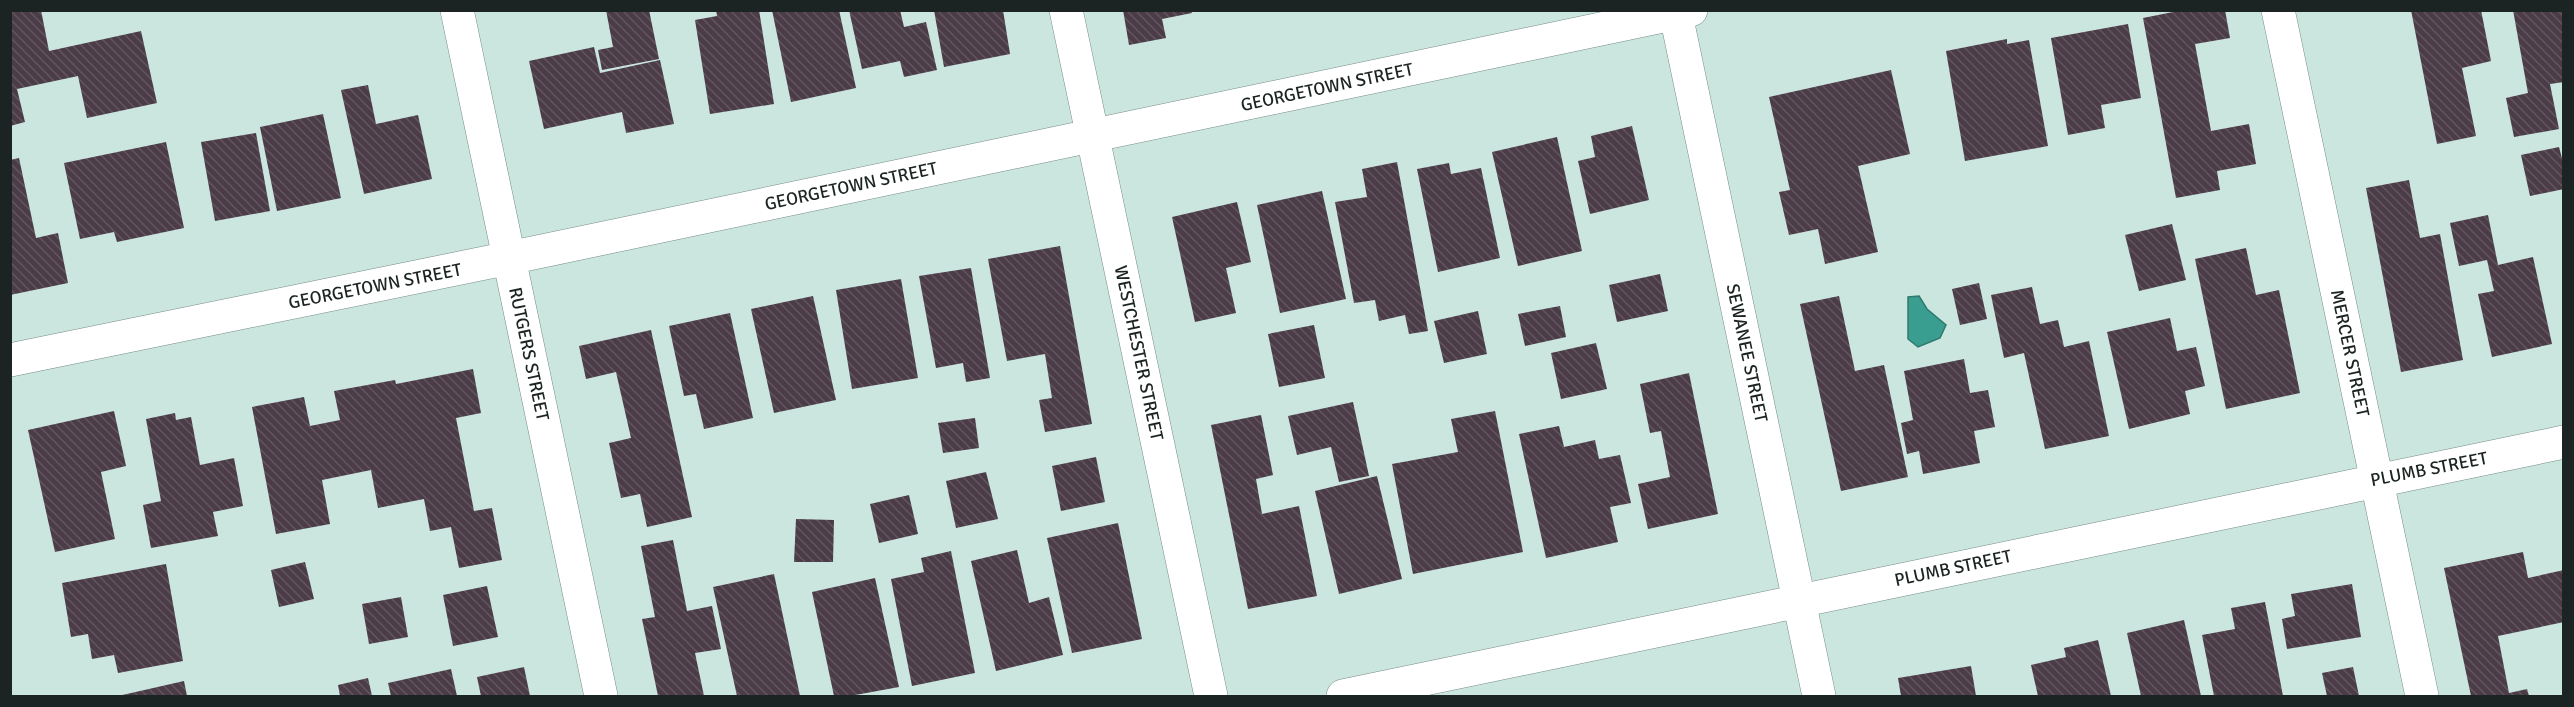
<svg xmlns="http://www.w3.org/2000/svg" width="2574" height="707" font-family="Signika,sans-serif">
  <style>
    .water { fill: #399e8f; stroke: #30796e; stroke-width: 1.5 }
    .building { fill: url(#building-back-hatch) }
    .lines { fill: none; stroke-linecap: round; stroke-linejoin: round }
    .minor-casing { stroke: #758c87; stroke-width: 34 }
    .minor { stroke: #fff; stroke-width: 33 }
    .labels { text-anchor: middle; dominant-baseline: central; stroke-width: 6; stroke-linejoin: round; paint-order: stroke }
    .street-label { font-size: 18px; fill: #1b2422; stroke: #fff }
  </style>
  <defs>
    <pattern id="building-back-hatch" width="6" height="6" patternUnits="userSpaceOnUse" patternTransform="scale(1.5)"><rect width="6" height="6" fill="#4b3c48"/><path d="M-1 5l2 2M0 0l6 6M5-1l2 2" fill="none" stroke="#61565f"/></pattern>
  </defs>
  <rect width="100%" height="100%" fill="#cbe5df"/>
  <path class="water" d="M1919,296L1927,309L1946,325L1940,338L1918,347L1908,339V297Z"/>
  <path class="building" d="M10,10H41L49,51L141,31L157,103L87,118L78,76L17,89L25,122L10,126Z
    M606,10H649L659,59L602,70L598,50L613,47Z
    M716,10H759L774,104L710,114L695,20L717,16Z
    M772,10H839L856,88L791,102Z
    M849,10H900L904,27L926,22L937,70L904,77L900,61L862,69Z
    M934,10H1003L1010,54L944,67Z
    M1123,10H1191L1192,13L1162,19L1166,38L1129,45Z
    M2183,10H2225L2230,38L2195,44L2211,131L2249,124L2256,164L2217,171L2220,190L2176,198L2143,18Z
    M2411,10H2481L2491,61L2462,68L2476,136L2437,144Z
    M2513,10H2564V82L2550,84L2559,129L2514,137L2506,98L2528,93Z
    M2128,24L2141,98L2101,105L2105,128L2068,135L2051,38Z
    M2007,39V44L2029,40L2048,146L1965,161L1946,51Z
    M594,47L600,73L660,60L674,124L626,133L622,112L544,129L529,61Z
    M1891,70L1910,154L1858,166L1878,252L1825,264L1818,229L1789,235L1779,192L1790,190L1769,97Z
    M368,85L376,124L418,115L432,179L364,194L341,90Z
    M323,114L341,198L277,211L260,127Z
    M1632,126L1649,200L1590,214L1578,161L1595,157L1591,136Z
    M256,133L270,211L215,221L201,142Z
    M1557,137L1582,251L1518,266L1492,152Z
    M166,142L184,228L117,242L114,232L80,239L64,163Z
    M2559,147L2564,166V189L2530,196L2521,155Z
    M19,158L36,238L58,233L68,283L10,295V160Z
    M1397,162L1428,331L1409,334L1405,315L1379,321L1375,300L1354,303L1335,202L1367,197L1362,169Z
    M1449,163L1451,174L1481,168L1500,258L1438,272L1417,169Z
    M2409,180L2420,238L2440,234L2463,360L2401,372L2366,188Z
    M1322,191L1346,299L1280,313L1257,205Z
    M1237,202L1251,262L1226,268L1236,313L1195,322L1172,217Z
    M2488,215L2498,265L2533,257L2552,344L2492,357L2478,294L2494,291L2487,260L2459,266L2450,223Z
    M2172,224L2186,280L2139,291L2125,235Z
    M1060,246L1092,424L1045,432L1039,400L1052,398L1045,354L1007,361L988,259Z
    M2246,248L2256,295L2279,290L2300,393L2226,409L2195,259Z
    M971,268L990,378L966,382L963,363L936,368L919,276Z
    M1660,274L1668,311L1617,322L1609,285Z
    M901,279L918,378L852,389L836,290Z
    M1979,283L1987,319L1960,325L1952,289Z
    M2032,287L2040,324L2058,320L2064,347L2089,341L2109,436L2045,449L2024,353L2004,358L1991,295Z
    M813,296L836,400L774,413L751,309Z
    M1839,296L1855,371L1884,365L1908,477L1841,491L1800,304Z
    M1560,306L1566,337L1525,346L1518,314Z
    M1478,311L1487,354L1444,363L1434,321Z
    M730,313L753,418L704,429L696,394L684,396L669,326Z
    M2170,318L2177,351L2196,347L2205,386L2185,391L2190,414L2129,429L2107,332Z
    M1314,325L1325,378L1279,387L1268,334Z
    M651,330L692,517L647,527L640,494L621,498L609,443L631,438L616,372L586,379L579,346Z
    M1596,343L1607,389L1561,399L1551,353Z
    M1964,359L1970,393L1988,390L1995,427L1974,431L1980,463L1923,474L1919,451L1907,454L1901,423L1913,420L1904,371Z
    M473,369L481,413L456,418L474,511L492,508L502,560L459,568L451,527L430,531L424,499L378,508L371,470L322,480L330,524L276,534L252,407L304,397L310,426L340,420L334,391L395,380L396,384Z
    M1689,373L1718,514L1648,529L1638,484L1670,477L1661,431L1650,433L1640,384Z
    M1353,402L1369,476L1339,482L1331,447L1297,455L1288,416Z
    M114,411L126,466L101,472L115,539L55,552L28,430Z
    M1495,411L1523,552L1413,574L1392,464L1458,452L1451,419Z
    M175,413L176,420L191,417L200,465L234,458L243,506L213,512L218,536L151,548L143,505L161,501L146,419Z
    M1261,415L1273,475L1256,479L1262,514L1299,506L1317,596L1248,609L1211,425Z
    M975,418L979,448L943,453L938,423Z
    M1559,426L1564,447L1595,440L1599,459L1620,455L1631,503L1610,507L1618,542L1546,558L1519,434Z
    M1096,457L1105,502L1061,511L1052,466Z
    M986,472L998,519L956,528L946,481Z
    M1377,476L1402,579L1339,594L1315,491Z
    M909,495L918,534L879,543L870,504Z
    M796,519L834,520L833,562H794Z
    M1118,523L1142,639L1072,653L1047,538Z
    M673,540L687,611L712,606L721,649L695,653L704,696H658L642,619L655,617L641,546Z
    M1017,550L1029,603L1049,597L1063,655L996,671L971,561Z
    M951,551L975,673L912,686L891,579L924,572L921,558Z
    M2523,552L2528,578L2564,570V622L2498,636L2509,693L2527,689L2529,696H2471L2444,568Z
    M305,562L314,599L279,607L271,570Z
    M166,564L183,661L118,673L114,655L92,659L88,634L71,637L62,583Z
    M774,574L800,696H737L713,587Z
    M875,578L899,687L850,696H834L812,592Z
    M2352,584L2361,637L2287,649L2282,619L2295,616L2291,594Z
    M487,586L498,637L453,646L443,595Z
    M401,597L408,637L369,644L362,604Z
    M2265,602L2283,696H2214L2202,635L2235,629L2231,608Z
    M2184,620L2201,696H2141L2127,633Z
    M2098,640L2111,696H2038L2031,665L2066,657L2064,648Z
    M1971,666L1976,696H1901L1898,678Z
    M524,667L530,696H481L477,677Z
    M2353,667L2359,696H2327L2322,673Z
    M451,669L457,696H391L388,683Z
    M368,678L372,696H340L338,685Z
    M184,681L187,696H118Z"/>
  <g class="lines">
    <g class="minor-casing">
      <path id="minor" d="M457,10L601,696
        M1066,10L1211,696
        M1675,10L1819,696
        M2278,10L2422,696
        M10,360L509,258L1691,10
        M1343,696L2564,442"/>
    </g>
    <use href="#minor" class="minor"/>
  </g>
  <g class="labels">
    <g class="street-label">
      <text transform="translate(1327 87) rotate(-12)">GEORGETOWN STREET</text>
      <text transform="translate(851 186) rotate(-12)">GEORGETOWN STREET</text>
      <text transform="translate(375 286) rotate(-11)">GEORGETOWN STREET</text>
      <text transform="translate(1139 353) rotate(78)">WESTCHESTER STREET</text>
      <text transform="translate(1747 353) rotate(78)">SEWANEE STREET</text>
      <text transform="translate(2350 353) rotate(78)">MERCER STREET</text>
      <text transform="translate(529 354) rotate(78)">RUTGERS STREET</text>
      <text transform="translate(2429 469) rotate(-11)">PLUMB STREET</text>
      <text transform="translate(1953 568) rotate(-12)">PLUMB STREET</text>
    </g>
  </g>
  <rect width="2574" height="707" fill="none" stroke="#1b2422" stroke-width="24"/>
</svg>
